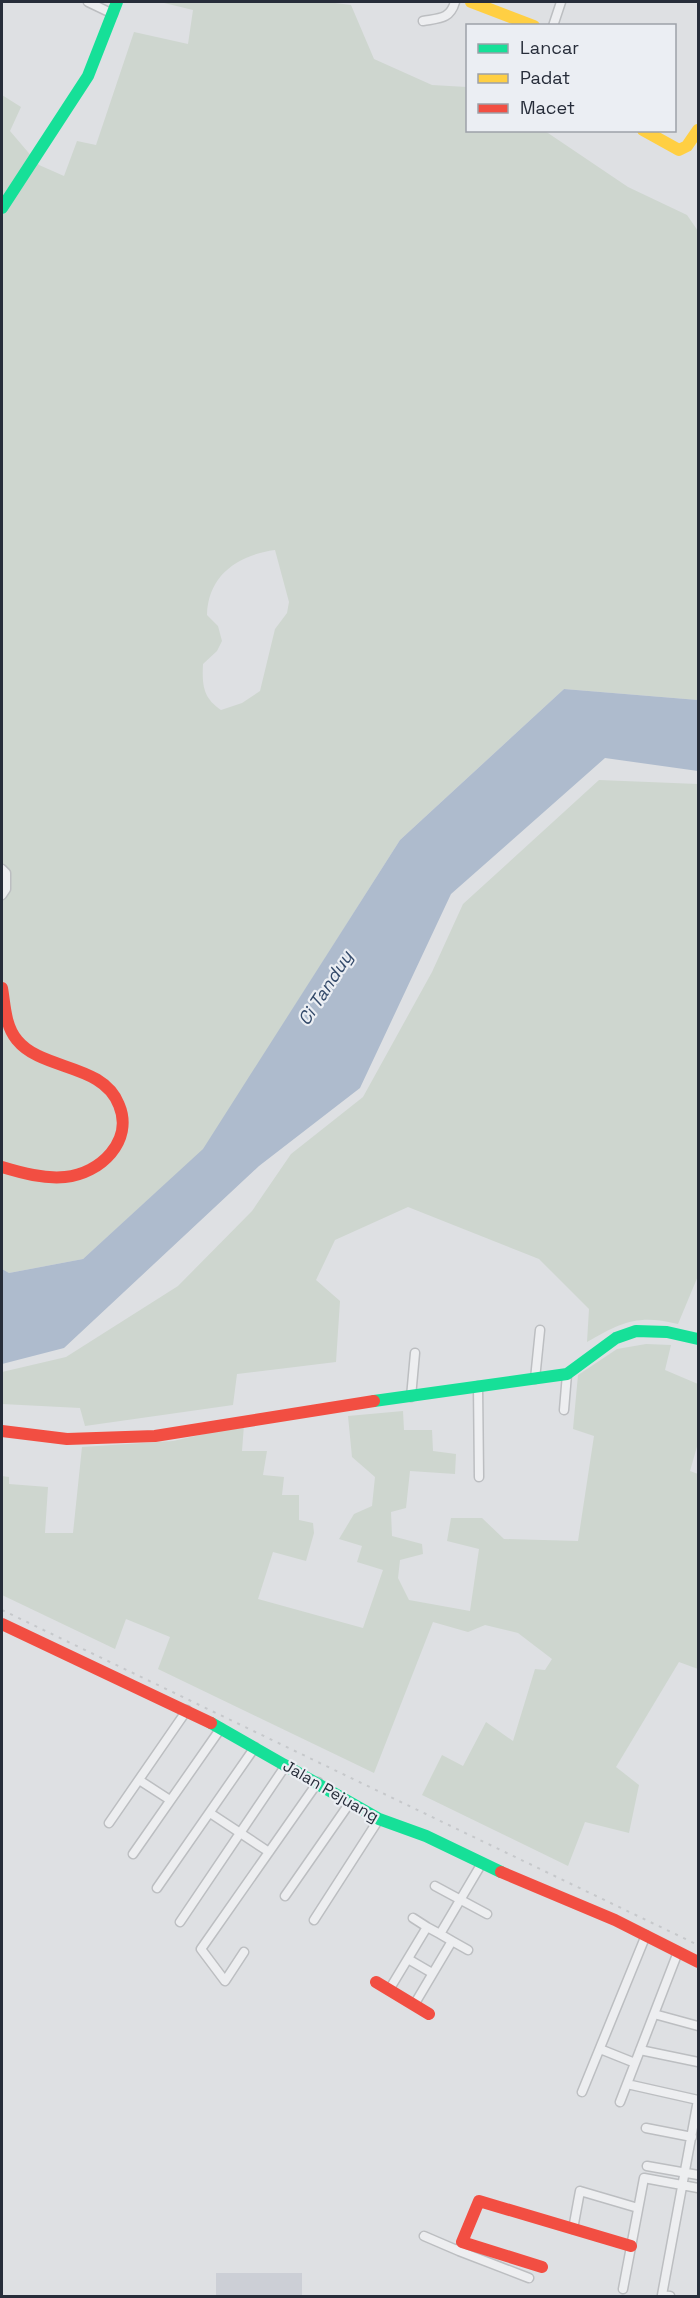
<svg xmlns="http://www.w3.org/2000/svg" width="700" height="2298" font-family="'Space Grotesk',sans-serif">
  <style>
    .built { fill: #cccfd6 }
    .green { fill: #ced6cf; fill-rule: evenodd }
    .water { fill: #aebbcd }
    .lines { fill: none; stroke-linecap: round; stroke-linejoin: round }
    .street-casing { stroke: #bcbec1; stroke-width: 11 }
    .street { stroke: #edeef0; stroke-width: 8 }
    .fast { stroke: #16e098; stroke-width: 12 }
    .slow { stroke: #ffcf43; stroke-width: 12 }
    .jam { stroke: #f24e42; stroke-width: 12 }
    .rail { stroke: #c6c8cb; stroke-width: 2; stroke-dasharray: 3 6; stroke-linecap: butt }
    .labels { text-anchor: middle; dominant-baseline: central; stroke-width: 4.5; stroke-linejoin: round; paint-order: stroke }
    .street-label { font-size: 16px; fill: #272d3a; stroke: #ebeef3 }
    .water-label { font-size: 18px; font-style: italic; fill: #344a6a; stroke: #ebeef3 }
  </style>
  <rect width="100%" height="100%" fill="#dee0e3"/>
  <path class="built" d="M216,2273H302V2296H216Z"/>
  <path class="green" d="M160,2H327L351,5L374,59L432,85L467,87L468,130L545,131L628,187L687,215L698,231V700L564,689L400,840L204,1149L83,1259L9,1273L2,1269V95L21,107L10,131L39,165L64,176L77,141L96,145L134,32L188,44L193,10ZM275,550L289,602L287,613L275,629L260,691L242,703L221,710C203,698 202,685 203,664L217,651L222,641L218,626L207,615C208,575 238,555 275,550Z
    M599,780L698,784V1276L678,1324C638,1314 622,1322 587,1342L589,1309L539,1259L408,1207L335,1240L316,1280L340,1301L336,1362L237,1374L233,1405L85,1426L80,1408L2,1404V1372L66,1357L178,1286L252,1211L291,1154L363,1097L432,972L463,904Z
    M646,1344L671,1345L665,1370L698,1384V1443L690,1471L698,1474V1669L679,1662L616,1767L639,1785L629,1833L585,1822L568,1866L422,1795L442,1755L463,1766L486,1722L513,1741L535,1669L545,1670L552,1659L518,1633L485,1625L468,1632L433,1622L374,1773L158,1669L170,1637L126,1619L115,1649L2,1595V1476L9,1477V1484L48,1487L45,1533H73L82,1447L173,1441L244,1425L242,1451H267L263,1475L284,1477L282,1495H299V1520L313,1523L314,1533L306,1561L273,1552L258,1599L363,1628L383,1570L357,1562L362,1546L339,1539L354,1514L372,1506L375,1477L352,1457L348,1416L403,1411L404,1430H432L433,1451L456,1454L455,1474L410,1471L406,1508L391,1512L392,1536L422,1544L423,1554L400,1560L398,1578L409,1600L470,1611L479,1549L447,1541L451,1518H482L504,1539L578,1541L594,1436L573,1429L578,1375L617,1349Z"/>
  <path class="water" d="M564,689L698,700V771L605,758L451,894L360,1088L259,1166L64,1348L2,1364V1269L9,1273L83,1259L203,1149L400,840Z"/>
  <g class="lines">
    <g class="street-casing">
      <path id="street" d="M88,2L113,14
        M423,21C440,18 450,19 455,2
        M553,26L561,2
        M2,869L6,873V889L2,895
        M535,1379L540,1330
        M478,1386L479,1477
        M411,1397L415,1353
        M564,1410L567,1374
        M139,1780L170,1800
        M210,1813L269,1852
        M109,1823L187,1710
        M133,1854L221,1728
        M435,1886L487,1914
        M157,1888L255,1747
        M285,1896L349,1804
        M413,1918L427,1927
        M314,1920L379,1819
        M180,1922L286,1765
        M452,1941L468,1950
        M244,1952L225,1981L201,1949L318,1782
        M408,1959L432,1973
        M389,1990L427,1927L440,1934
        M414,2005L452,1941L440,1934L482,1863
        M654,2014L698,2026
        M600,2049L635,2063
        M640,2050L698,2062
        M627,2084L698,2100
        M582,2092L646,1935
        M620,2102L678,1952
        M646,2128L692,2137
        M647,2166L698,2175
        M573,2229L580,2191L638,2208
        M424,2236L459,2251
        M462,2242L459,2251L529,2278
        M623,2289L644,2178L698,2188
        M670,2296L662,2295L698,2100"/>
    </g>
    <use href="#street" class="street"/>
    <path class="fast" d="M2,208L88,76L117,2
      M374,1401L567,1374L616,1338L636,1331L667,1332L698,1339
      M211,1723L379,1819L426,1836L501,1872"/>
    <path class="slow" d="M471,2L534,26
      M643,130L679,150L687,146L698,130"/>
    <path class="jam" d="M2,988C5,1005 5,1026 17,1040C42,1071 103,1063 119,1105C134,1141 100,1174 65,1177C44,1179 22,1173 2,1167
      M2,1431L67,1439L155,1436L374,1401
      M2,1624L211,1723
      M501,1872L615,1920L698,1962
      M376,1982L429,2014
      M542,2267L462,2242L479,2201L631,2246"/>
    <path class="rail" d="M2,1610L698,1945"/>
  </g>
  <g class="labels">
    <g class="street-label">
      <text transform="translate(331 1791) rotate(30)">Jalan Pejuang</text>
    </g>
    <g class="water-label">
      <text transform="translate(325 988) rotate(-57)">Ci Tanduy</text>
    </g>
  </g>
  <rect width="700" height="2298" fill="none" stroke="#272d3a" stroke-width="6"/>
  <rect x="466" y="24" width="210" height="108" fill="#ebeef3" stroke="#9da1a9" stroke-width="1.5"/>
  <rect x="478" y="44" width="30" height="9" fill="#16e098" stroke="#9da1a9" stroke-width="1.5"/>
  <text x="520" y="54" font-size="18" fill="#272d3a">Lancar</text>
  <rect x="478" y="74" width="30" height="9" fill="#ffcf43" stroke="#9da1a9" stroke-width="1.5"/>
  <text x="520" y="84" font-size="18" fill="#272d3a">Padat</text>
  <rect x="478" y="104" width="30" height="9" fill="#f24e42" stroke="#9da1a9" stroke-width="1.5"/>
  <text x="520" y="114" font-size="18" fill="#272d3a">Macet</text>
</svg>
